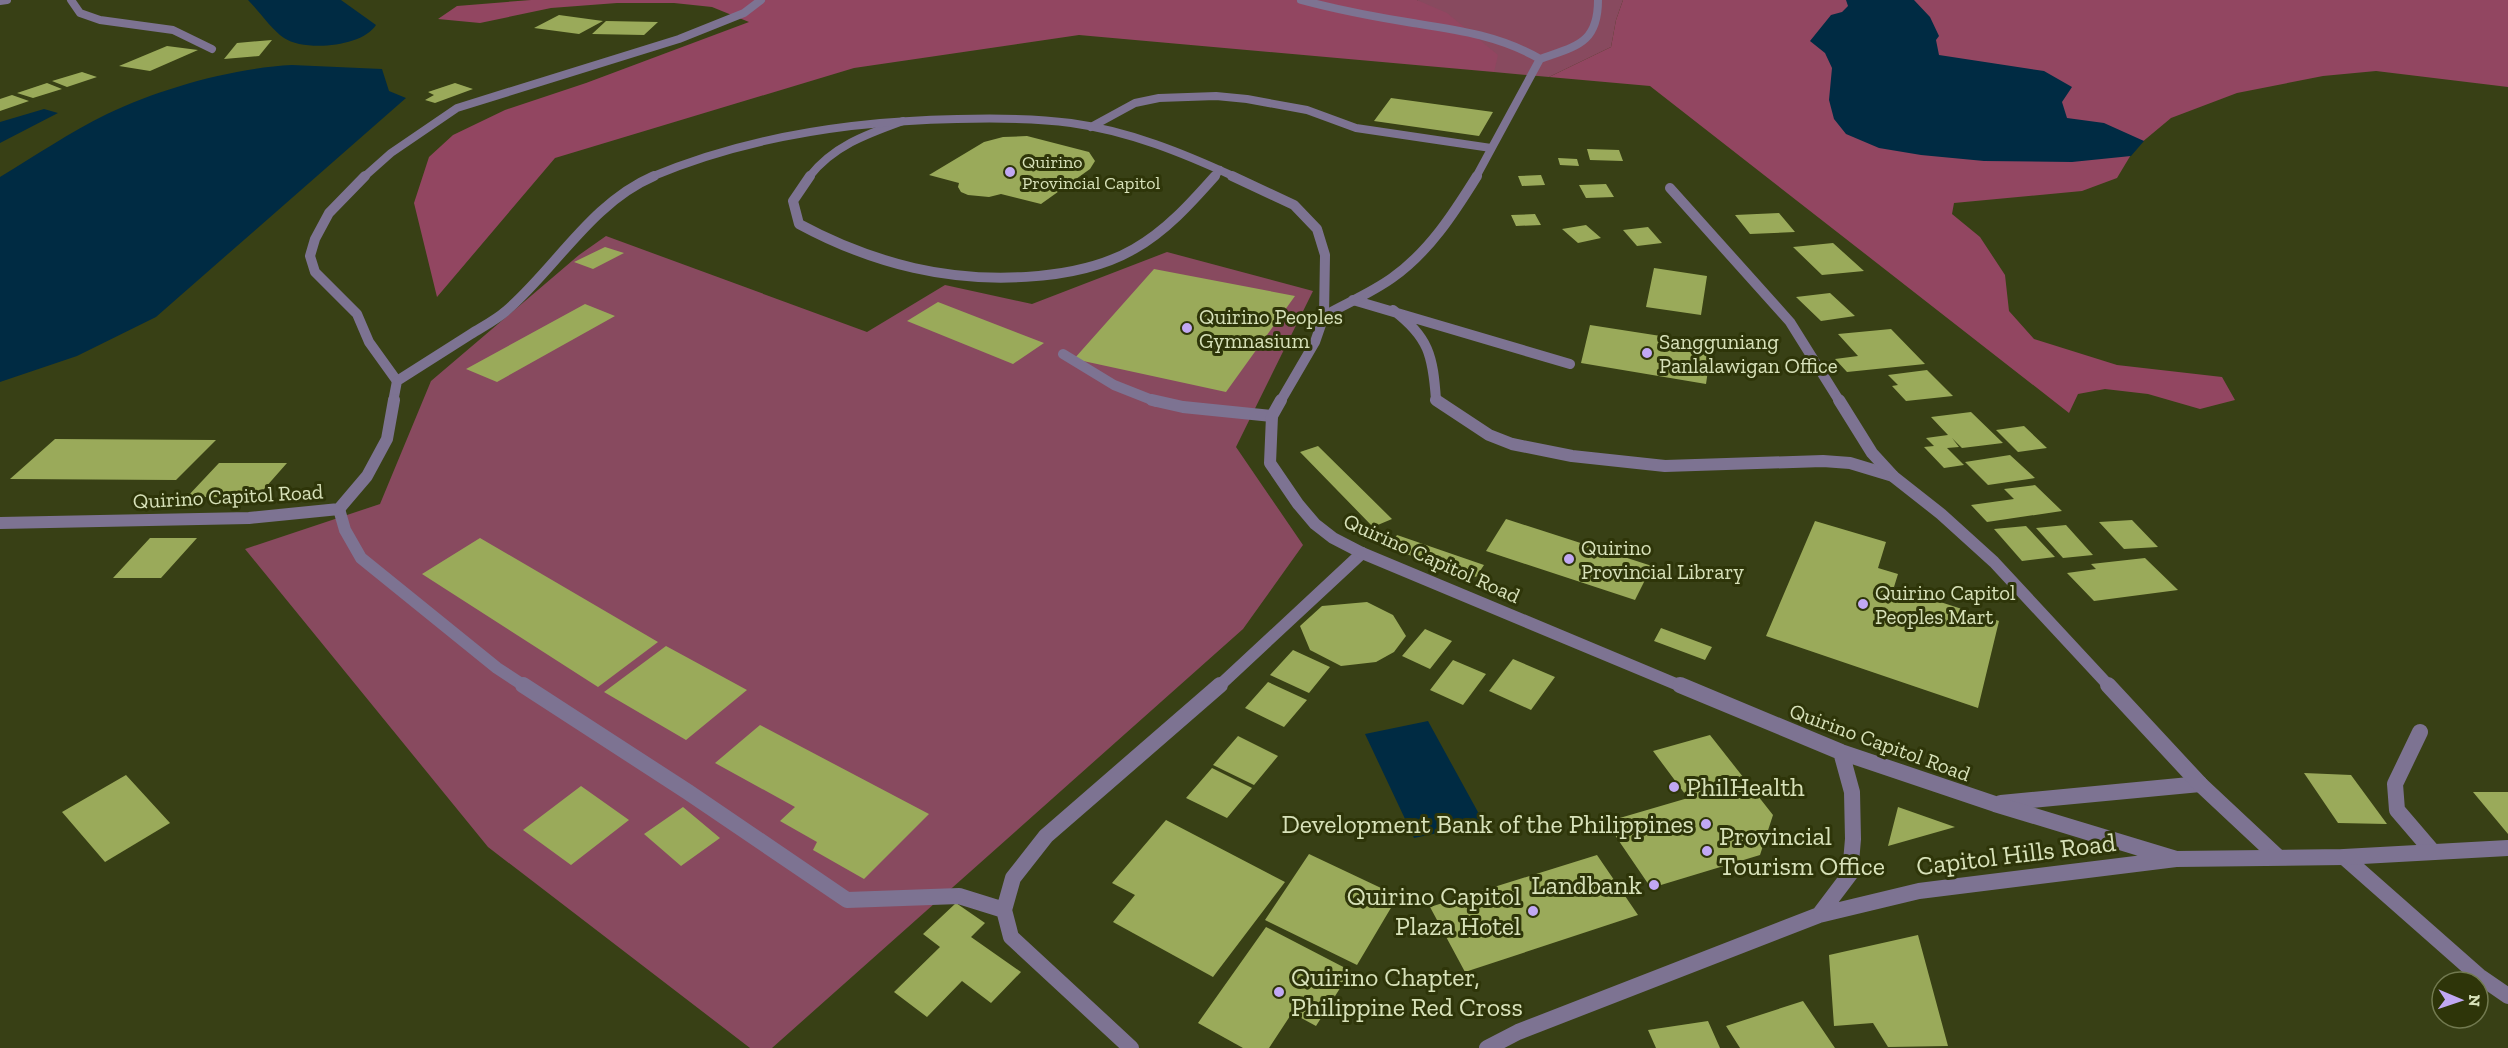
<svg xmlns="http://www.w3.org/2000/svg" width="2508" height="1048" font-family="'Zilla Slab',serif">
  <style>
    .green { fill: #884a5f }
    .forest { fill: #924661 }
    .water { fill: #002b43 }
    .building { fill: #9aaa5a }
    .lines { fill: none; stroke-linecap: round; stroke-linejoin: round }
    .service-far3 { stroke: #7d7392; stroke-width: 8 }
    .service-far2 { stroke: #7d7392; stroke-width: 10 }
    .service-far1 { stroke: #7d7392; stroke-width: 12 }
    .service { stroke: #7d7392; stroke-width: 16 }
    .minor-far3 { stroke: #7d7392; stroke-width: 8 }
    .minor-far2 { stroke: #7d7392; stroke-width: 10 }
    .minor-far1 { stroke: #7d7392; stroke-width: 12 }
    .minor { stroke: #7d7392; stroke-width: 16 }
    .tertiary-far3 { stroke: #7d7392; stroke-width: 8 }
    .tertiary-far2 { stroke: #7d7392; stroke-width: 10 }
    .tertiary-far1 { stroke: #7d7392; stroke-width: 12 }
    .tertiary { stroke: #7d7392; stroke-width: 16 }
    .poi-dot { fill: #c1a8f3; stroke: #2e3509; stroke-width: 2 }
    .labels { text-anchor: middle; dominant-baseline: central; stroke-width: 6; stroke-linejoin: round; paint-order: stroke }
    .far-poi-label { font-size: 18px; fill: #d8e2ba; stroke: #2e3509; text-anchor: start }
    .poi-label { font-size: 21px; fill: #d8e2ba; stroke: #2e3509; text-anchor: start }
    .street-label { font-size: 21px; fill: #d8e2ba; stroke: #2e3509 }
    .near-poi-label { font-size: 26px; fill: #d8e2ba; stroke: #2e3509; text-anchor: start }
    .near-street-label { font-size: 26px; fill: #d8e2ba; stroke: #2e3509 }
  </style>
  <rect width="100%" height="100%" fill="#384015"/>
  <path class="green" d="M1417,0H1623L1616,20L1611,47L1549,77L1494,72V68Z
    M606,236L867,332L945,285L1032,304L1167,252L1313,291L1236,447L1303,545L1243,629L772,1048H750L488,847L245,549L380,504L431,381L579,255Z"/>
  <path class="forest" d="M531,0H1417L1447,13L1498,55L1494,72L1079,35L854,68L555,158L437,297L414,203L429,157L453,135L505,110L586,83L749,22L712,7L674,3H617L551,8L480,23L438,19L457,6Z
    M1623,0H2508V87L2376,71L2323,76L2237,93L2171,118L2135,148L2117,178L2082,191L1954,203L1952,214L1980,237L2005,275L2009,311L2034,339L2117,365L2222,377L2235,400L2200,409L2148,394L2105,389L2078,394L2069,413L1650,86L1549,77L1611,47L1616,20Z"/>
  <path class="water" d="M248,0H341L376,25C362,47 305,52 284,38C272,30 259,11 248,0Z
    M1846,0H1914L1930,17L1939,36L1936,40L1939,55L2044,71L2072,87L2062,102L2067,118L2104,123L2144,141L2131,156L2072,162L1984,161L1921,155L1879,148L1846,134L1834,119L1829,100L1832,68L1825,53L1810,41L1831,15L1842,12L1848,6Z
    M292,65L382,69L389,91L406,98L156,317L77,356L0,382V177C35,156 70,132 107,114C161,88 233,68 292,65Z
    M44,109L58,113L0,143V122Z
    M1428,721L1484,823L1414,838L1365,734Z"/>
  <path class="building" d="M559,15L603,21L579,34L534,28Z
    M606,21L658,22L644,35L592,34Z
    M272,40L259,56L224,59L237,43Z
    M167,46L198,50L150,71L119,66Z
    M82,72L97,77L67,87L52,81Z
    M47,83L62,89L33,98L17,93Z
    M455,83L473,89L435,103L425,100L434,95L428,92Z
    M12,95L29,101L0,111V99Z
    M1391,98L1493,112L1479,136L1374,121Z
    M1027,136L1089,152L1095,161L1090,169L1041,204L1001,194L989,197L968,195L961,192L958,187L959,183L929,175L984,142L1003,137Z
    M1587,149L1619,150L1623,161L1590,160Z
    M1558,158L1577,159L1579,166L1560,165Z
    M1541,175L1545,185L1522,186L1518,176Z
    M1606,184L1614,197L1586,198L1579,185Z
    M1779,213L1795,232L1750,234L1735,215Z
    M1535,214L1541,225L1516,226L1511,215Z
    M1586,225L1601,238L1578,243L1562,229Z
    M1648,227L1662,243L1637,246L1623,230Z
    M1833,243L1864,271L1822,275L1793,247Z
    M605,247L624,253L593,269L574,262Z
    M1654,268L1707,276L1701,315L1646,307Z
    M1154,269L1295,296L1226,392L1074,359Z
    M1830,293L1855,316L1821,321L1796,297Z
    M938,302L1044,343L1013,364L907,321Z
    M585,304L615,316L497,382L466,369Z
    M1590,325L1712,344L1706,384L1581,363Z
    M1891,329L1925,364L1847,372L1835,359L1858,356L1838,334Z
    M1927,370L1953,396L1906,401L1892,386L1898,385L1888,375Z
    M1971,412L2003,443L1962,448L1952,438L1959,447L1947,448L1964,465L1944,468L1924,447L1934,446L1926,438L1948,435L1931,417Z
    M2024,426L2047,448L2018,452L1996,430Z
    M55,439L216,440L176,480L10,479Z
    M1318,446L1392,519L1373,527L1300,452Z
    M2010,455L2035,478L1988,485L1965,462Z
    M219,463H287L257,497H187Z
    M2035,485L2062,511L1987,522L1971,505L2014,499L2004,489Z
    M1506,519L1652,566L1635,600L1486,551Z
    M2132,520L2158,547L2124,549L2099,522Z
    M1815,521L1886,542L1878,568L1898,574L1894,587L1999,621L1978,708L1766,636Z
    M2066,525L2093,555L2063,558L2036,528Z
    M2026,526L2055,557L2022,561L1994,529Z
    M1397,535L1484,565L1476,577L1388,548Z
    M150,538H197L161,578H113Z
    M480,538L658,642L598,687L422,574Z
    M2145,558L2178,590L2094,601L2067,573L2096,569L2091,564Z
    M1367,602L1393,615L1406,636L1394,652L1376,662L1341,666L1310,650L1300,626L1322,606Z
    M1661,628L1712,647L1705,660L1654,641Z
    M1425,629L1452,641L1430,669L1402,656Z
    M666,646L747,690L686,740L604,692Z
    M1293,650L1330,667L1309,693L1270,675Z
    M1513,659L1555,677L1531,710L1489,691Z
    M1453,660L1486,674L1463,705L1430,690Z
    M1268,682L1307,700L1284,727L1245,708Z
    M760,725L929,814L864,879L813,850L817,842L780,821L795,807L715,763Z
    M1710,735L1773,815L1760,855L1651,888L1606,822L1688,798L1653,751Z
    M1238,736L1278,756L1254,785L1213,765Z
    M1212,768L1252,788L1227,818L1186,798Z
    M2304,773L2351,775L2387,824L2338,823Z
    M126,775L170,823L105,862L62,812Z
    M581,786L629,820L571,865L523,830Z
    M2473,792H2508V834Z
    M683,807L720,838L681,866L644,834Z
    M1898,807L1955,827L1888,846Z
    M1166,820L1285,882L1213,977L1113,922L1135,895L1112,883Z
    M1309,854L1398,896L1357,965L1265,920Z
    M1597,855L1638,915L1465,972L1430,907Z
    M956,903L985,923L971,937L1021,972L991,1003L962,981L927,1017L894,992L940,947L923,934Z
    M1266,927L1351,971L1316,1026L1292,1013L1269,1048H1243L1198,1023Z
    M1918,935L1948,1046L1888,1047L1873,1023L1834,1026L1829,955Z
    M1803,1001L1835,1048H1740L1726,1026Z
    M1708,1021L1720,1048H1656L1648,1030Z"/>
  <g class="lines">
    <path class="service-far3" d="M71,0L80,13L100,20L173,30L212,49
      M0,1L7,0
      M1091,127L1135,103L1159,98L1216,96L1247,99L1307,110L1356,128L1491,148
      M809,177C833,146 867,134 903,121
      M1214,177L1220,170"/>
    <path class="service-far2" d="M810,176L793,201L799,224C834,243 875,259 914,268C979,283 1075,283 1134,249C1166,231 1191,203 1215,176
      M1353,300L1570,364
      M1393,310C1429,337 1433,356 1436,400L1438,402
      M1063,354L1114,385L1157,402"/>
    <path class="service-far1" d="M1152,400L1183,407L1272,416
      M1436,400L1489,435L1512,444L1572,456L1665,466L1823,461L1850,463L1893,476
      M339,509L345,530L361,558L497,668L526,687
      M1218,687L1362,553"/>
    <path class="service" d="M523,685L688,792L847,900L959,896L1004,910
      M2420,732L2395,784L2397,810L2433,852
      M2001,803L2200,784
      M1131,1048L1011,937L1004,910L1013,878L1046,836L1220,685"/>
    <path class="minor-far3" d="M1301,0C1338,10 1375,17 1413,23C1458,30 1500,36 1540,59
      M364,177L391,153L457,108L679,39L744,13L761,0
      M1476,177L1540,59C1576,46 1598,44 1598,0"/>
    <path class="minor-far2" d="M365,176L329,213L315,239L310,256L315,272L357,314L369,342L397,381
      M1670,188L1790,322L1840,402
      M1324,316C1347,303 1371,293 1392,278C1429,252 1454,213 1477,176"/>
    <path class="minor-far1" d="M1839,400L1872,453L1894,477L1941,514L1994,562L2110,687"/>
    <path class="minor" d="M2108,685L2200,784L2278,857
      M2344,857L2479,976L2508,996"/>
    <path class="tertiary-far3" d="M651,177C748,136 852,121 957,119C995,118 1034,118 1071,123C1129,131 1183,153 1235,177"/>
    <path class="tertiary-far2" d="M1232,176L1294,205L1317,229L1325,255L1324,316L1315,342L1280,402
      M393,402L397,381C422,365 446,350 471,334C482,327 496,320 506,311C556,268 591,203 654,176"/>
    <path class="tertiary-far1" d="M1281,400L1272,416L1270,463L1298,504L1315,524L1333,538L1362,553L1683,687
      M0,523L249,518L339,509L367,476L387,439L394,400"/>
    <path class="tertiary" d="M1680,685L1841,752L1995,804L2176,859
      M1819,915L1850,874L1853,839L1852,792L1841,752
      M1487,1048L1518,1032L1819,915L1919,891L2176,859L2344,857L2508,848"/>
  </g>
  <g class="poi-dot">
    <circle cx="1010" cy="172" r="6"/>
    <circle cx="1187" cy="328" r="6"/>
    <circle cx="1647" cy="353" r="6"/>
    <circle cx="1569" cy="559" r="6"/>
    <circle cx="1863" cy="604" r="6"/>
    <circle cx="1674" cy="787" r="6"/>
    <circle cx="1706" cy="824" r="6"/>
    <circle cx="1707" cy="851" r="6"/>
    <circle cx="1654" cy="885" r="6"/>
    <circle cx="1533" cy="911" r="6"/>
    <circle cx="1279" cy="992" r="6"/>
  </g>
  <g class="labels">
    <g class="far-poi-label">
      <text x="1022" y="162">Quirino<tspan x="1022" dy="21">Provincial Capitol</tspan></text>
    </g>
    <g class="poi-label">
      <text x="1199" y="316">Quirino Peoples<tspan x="1199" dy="24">Gymnasium</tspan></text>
      <text x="1659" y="341">Sangguniang<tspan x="1659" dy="24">Panlalawigan Office</tspan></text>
      <text x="1581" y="547">Quirino<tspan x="1581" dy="24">Provincial Library</tspan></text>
      <text x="1875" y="592">Quirino Capitol<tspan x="1875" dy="24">Peoples Mart</tspan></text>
    </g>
    <g class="street-label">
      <text transform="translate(228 496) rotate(-3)">Quirino Capitol Road</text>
      <text transform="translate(1432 558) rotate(24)">Quirino Capitol Road</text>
      <text transform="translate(1880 742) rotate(20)">Quirino Capitol Road</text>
    </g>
    <g class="near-poi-label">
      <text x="1686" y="787">PhilHealth</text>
      <text x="1694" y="824" text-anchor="end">Development Bank of the Philippines</text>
      <text x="1719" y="836">Provincial<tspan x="1719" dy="30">Tourism Office</tspan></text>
      <text x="1642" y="885" text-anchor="end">Landbank</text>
      <text x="1521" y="896" text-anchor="end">Quirino Capitol<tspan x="1521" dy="30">Plaza Hotel</tspan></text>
      <text x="1291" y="977">Quirino Chapter,<tspan x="1291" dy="30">Philippine Red Cross</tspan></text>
    </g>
    <g class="near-street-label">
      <text transform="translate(2016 854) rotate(-7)">Capitol Hills Road</text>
    </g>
  </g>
  <g transform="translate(2460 1000) rotate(92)"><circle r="28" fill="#2e3509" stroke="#727a50" stroke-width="1.5"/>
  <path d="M0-4.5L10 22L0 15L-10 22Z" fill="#c1a8f3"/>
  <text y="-9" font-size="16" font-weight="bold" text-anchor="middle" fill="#d8e2ba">N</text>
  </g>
</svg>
